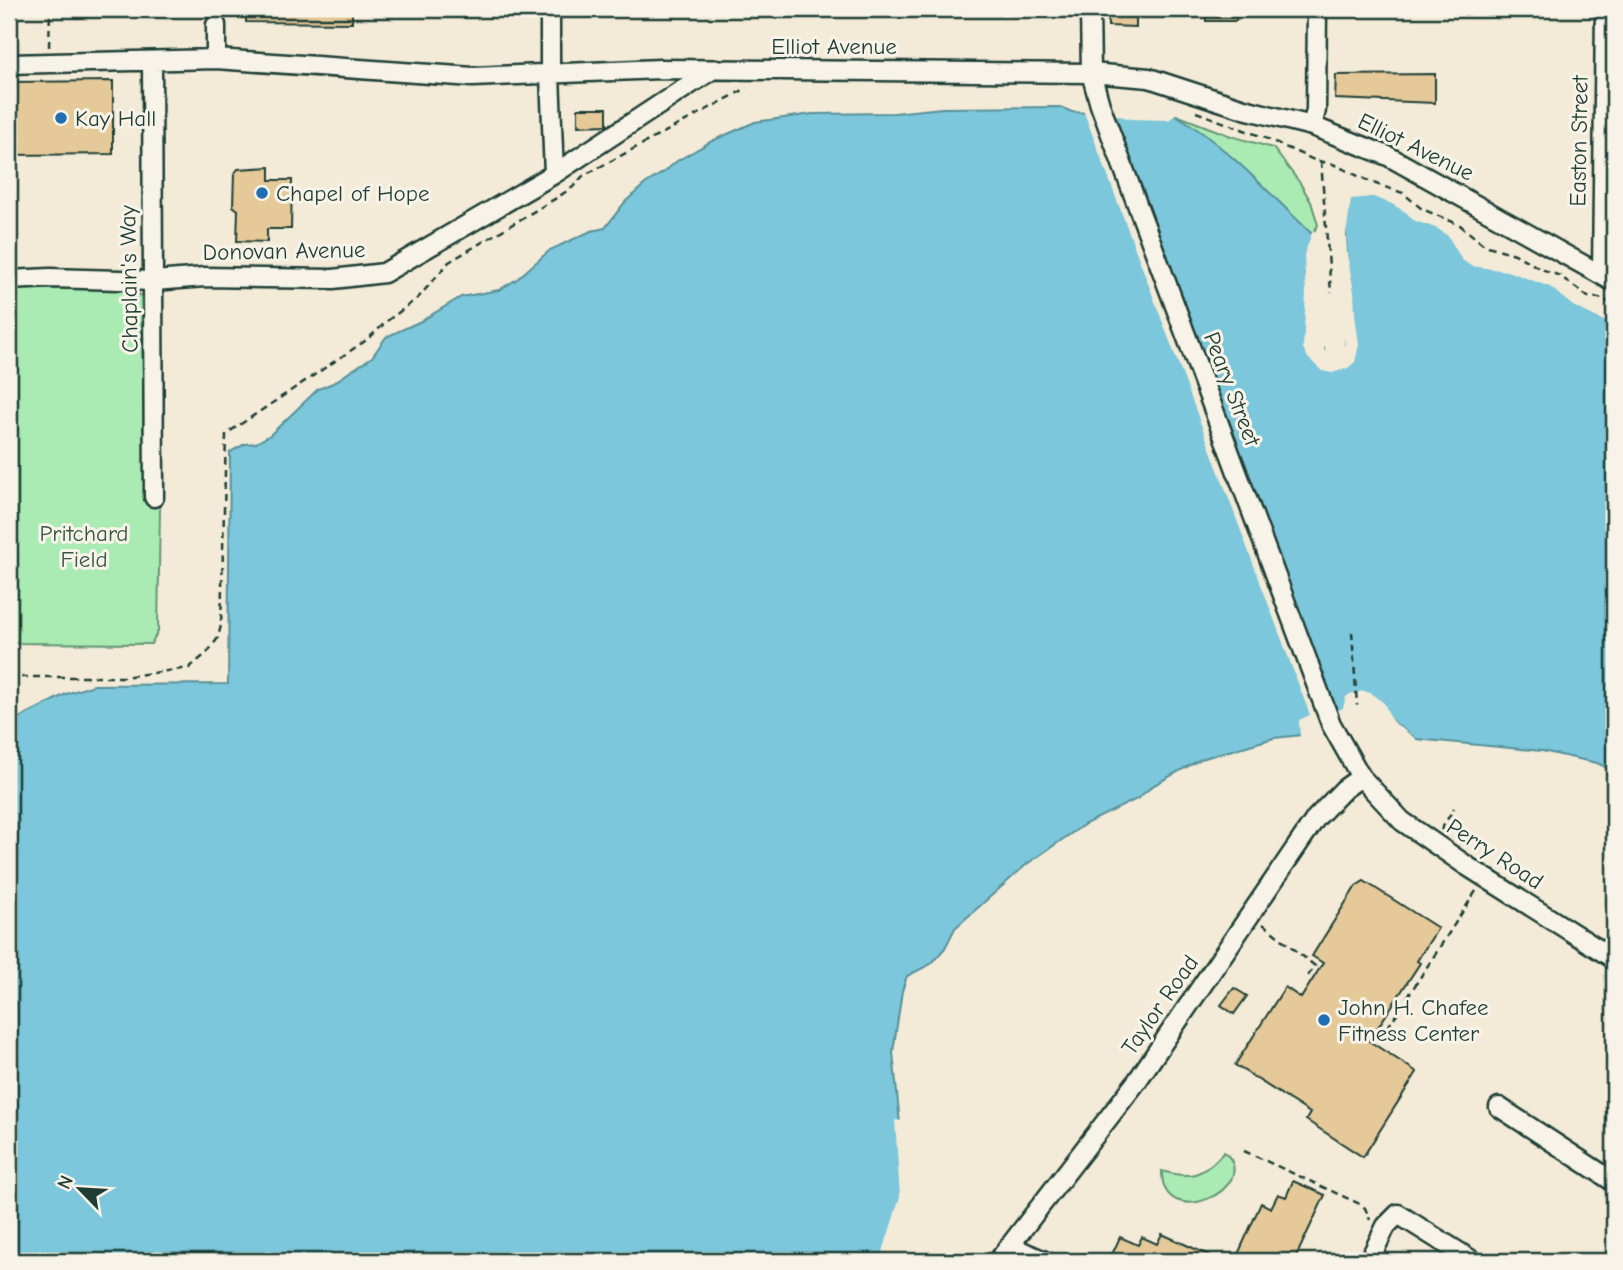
<svg xmlns="http://www.w3.org/2000/svg" width="1623" height="1270" font-family="'Comic Neue',sans-serif">
  <style>
    .green { fill: #aaebb3; stroke: #649474; stroke-width: 2 }
    .water { fill: #7cc7db; stroke: #579098; stroke-width: 2 }
    .pier { fill: #f3ebd8 }
    .building { fill: #e5c999; stroke: #1f3d34; stroke-width: 2 }
    .lines { fill: none; stroke-linecap: round; stroke-linejoin: round }
    .minor-casing { stroke: #1f3d34; stroke-width: 23 }
    .path { stroke: #1f3d34; stroke-width: 2.5; stroke-dasharray: 7 5; stroke-linecap: butt }
    .minor { stroke: #f7f3e8; stroke-width: 18 }
    .poi-dot { fill: #1f6fb2; stroke: #f7f3e8; stroke-width: 2.5 }
    .labels { text-anchor: middle; dominant-baseline: central; stroke-width: 6; stroke-linejoin: round; paint-order: stroke }
    .street-label { font-size: 23px; fill: #1f3d34; stroke: #f7f3e8 }
    .poi-label { font-size: 23px; fill: #1f3d34; stroke: #f7f3e8; text-anchor: start }
    .park-label { font-size: 23px; fill: #345747; stroke: #f7f3e8 }
  </style>
  <rect width="100%" height="100%" fill="#f3ebd8"/>
  <filter id="ink" filterUnits="userSpaceOnUse"><feTurbulence type="fractalNoise" baseFrequency=".0143" numOctaves="2"/><feDisplacementMap in="SourceGraphic" scale="14" xChannelSelector="R" yChannelSelector="G"/><feConvolveMatrix kernelMatrix="1 2 1 2 8 2 1 2 1" color-interpolation-filters="sRGB"/></filter>
  <g filter="url(#ink)">
    <path class="green" d="M1176,115L1231,136L1273,148L1300,183L1311,202L1318,225L1308,240L1131,119Z
      M132,288L141,296L146,504L160,507L158,631L151,644L9,643V289Z
      M1224,1152C1265,1186 1161,1236 1162,1171C1192,1180 1203,1175 1224,1152Z"/>
    <path class="water" d="M1060,107L1072,112L1165,117L1176,115C1227,146 1270,194 1314,236C1314,276 1311,319 1327,357L1345,352L1348,304L1345,197L1385,196L1426,224L1443,227L1471,253L1553,283L1566,297L1614,318V771L1597,763L1542,751L1416,739L1392,721L1368,696L1357,697L1349,709L1314,727L1311,734L1274,738L1201,759L1154,785L1137,799L1085,824L1027,864L955,928L945,948L931,964L907,976L902,991L893,1052L903,1155V1199L883,1261H9V723L66,694L94,685L228,684L230,452L245,444L256,443L270,435L318,389L333,383L372,357L386,337L421,321L461,297L499,290L517,279L550,250L591,231L605,228L625,202L645,184L664,172L677,161L712,141L755,122L812,114L894,113L942,108Z"/>
    <path class="pier" d="M1082,107L1164,114L1178,112L1169,120L1131,119L1116,115L1117,124L1271,541L1337,711L1343,708L1346,697L1350,694L1364,691L1370,693L1384,703L1392,721L1416,739L1415,743L1390,724L1383,715L1366,700H1359L1354,706L1349,719L1341,718L1342,721L1316,729L1312,737L1300,738L1299,720L1310,715Z
      M1353,191L1378,192L1403,201L1428,221L1445,224L1473,250L1516,263L1536,275L1555,280L1568,294L1614,315V326L1573,306L1550,287L1507,271L1471,266L1462,260L1448,236L1438,229L1413,220L1407,213L1392,204L1373,197L1351,199L1346,235L1347,254L1354,292L1355,315L1359,344L1355,362L1348,368L1332,373L1322,371L1308,358L1303,348L1306,293L1304,255L1313,230L1317,235L1315,244L1322,280L1318,298L1324,323V350L1328,353H1335L1345,345V317L1341,289L1335,217L1342,194Z
      M895,1120L902,1121L906,1155V1200L900,1231L891,1254L887,1261H880L900,1197Z"/>
    <path class="building" d="M246,9H352V23L246,22Z
      M1108,9H1136V27L1108,26Z
      M1206,9H1236V21H1206Z
      M1435,74V103L1335,99L1336,75Z
      M113,81V154L9,155V82Z
      M578,108H607V125L578,126Z
      M270,167V180H292L291,229H267V242L237,241L238,210L233,206L234,174L238,169Z
      M1364,881L1438,928L1417,961L1420,963L1369,1041L1417,1072L1363,1157L1306,1120L1310,1113L1235,1065L1285,987L1301,998L1323,963L1312,956L1356,886Z
      M1234,988L1247,996L1234,1014L1221,1005Z
      M1293,1181L1325,1195L1294,1261H1235L1261,1203L1271,1208L1278,1194L1286,1197Z
      M1162,1234L1222,1261H1109L1120,1237L1138,1245L1142,1237L1157,1244Z"/>
    <g class="lines">
      <g class="minor-casing">
        <path id="minor" d="M550,9V75L554,174
          M1090,9L1091,73L1100,105L1331,724L1361,777L1402,821L1467,866L1614,959
          M216,59V25
          M152,61L154,497
          M9,64L216,59L473,77L660,69L1091,73L1149,78L1244,109L1312,126L1388,156L1614,282
          M1312,126L1316,110L1317,9
          M1602,274L1605,9
          M9,280L50,278L154,281L205,277L333,279L384,273L554,174L712,70
          M1499,1107L1614,1182
          M1010,1246L1045,1261
          M998,1261L1137,1081L1316,818L1344,789L1361,777
          M1369,1261L1386,1226L1398,1214L1473,1261"/>
      </g>
      <path class="path" d="M49,47L50,9
        M1196,112L1263,137L1314,160L1333,164L1373,183L1403,193L1422,209L1460,225L1484,245L1515,254L1539,268L1560,276L1588,297L1599,298L1614,304
        M1321,161L1331,293
        M1352,632L1357,705
        M9,677H123L189,668L207,653L218,638L221,625L226,434L368,339L387,321L418,298L449,262L558,197L573,187L583,176L747,88
        M1441,830L1454,808
        M1263,924L1315,966L1307,977
        M1381,1038L1476,891
        M1244,1151L1360,1204L1365,1208L1370,1220"/>
      <use href="#minor" class="minor"/>
    </g>
  </g>
  <g class="poi-dot">
    <circle cx="61" cy="118" r="7"/>
    <circle cx="262" cy="193" r="7"/>
    <circle cx="1324" cy="1020" r="7"/>
  </g>
  <g class="labels">
    <g class="street-label">
      <text x="834" y="46">Elliot Avenue</text>
      <text transform="translate(1579 141) rotate(-89)">Easton Street</text>
      <text transform="translate(1416 147) rotate(26)">Elliot Avenue</text>
      <text transform="translate(284 251) rotate(-1)">Donovan Avenue</text>
      <text transform="translate(129 279) rotate(-91)">Chaplain's Way</text>
      <text transform="translate(1232 389) rotate(69)">Peary Street</text>
      <text transform="translate(1495 854) rotate(33)">Perry Road</text>
      <text transform="translate(1160 1005) rotate(-55)">Taylor Road</text>
    </g>
    <g class="poi-label">
      <text x="75" y="118">Kay Hall</text>
      <text x="276" y="193">Chapel of Hope</text>
      <text x="1338" y="1007">John H. Chafee<tspan x="1338" dy="26">Fitness Center</tspan></text>
    </g>
    <g class="park-label">
      <text x="84" y="533">Pritchard<tspan x="84" dy="26">Field</tspan></text>
    </g>
  </g>
  <rect width="1623" height="1270" fill="none" stroke="#f7f3e8" stroke-width="35"/>
  <rect x="18" y="18" width="1588" height="1235" fill="none" stroke="#1f3d34" stroke-width="2.5" filter="url(#ink)"/>
  <g transform="translate(80 1189) rotate(295)" stroke="#f7f3e8" stroke-width="5" paint-order="stroke">
  <path d="M0-5L12 26L0 18L-12 26Z" fill="#1f3d34"/>
  <text y="-10" font-size="19" font-weight="bold" text-anchor="middle" fill="#1f3d34">N</text>
  </g>
</svg>
